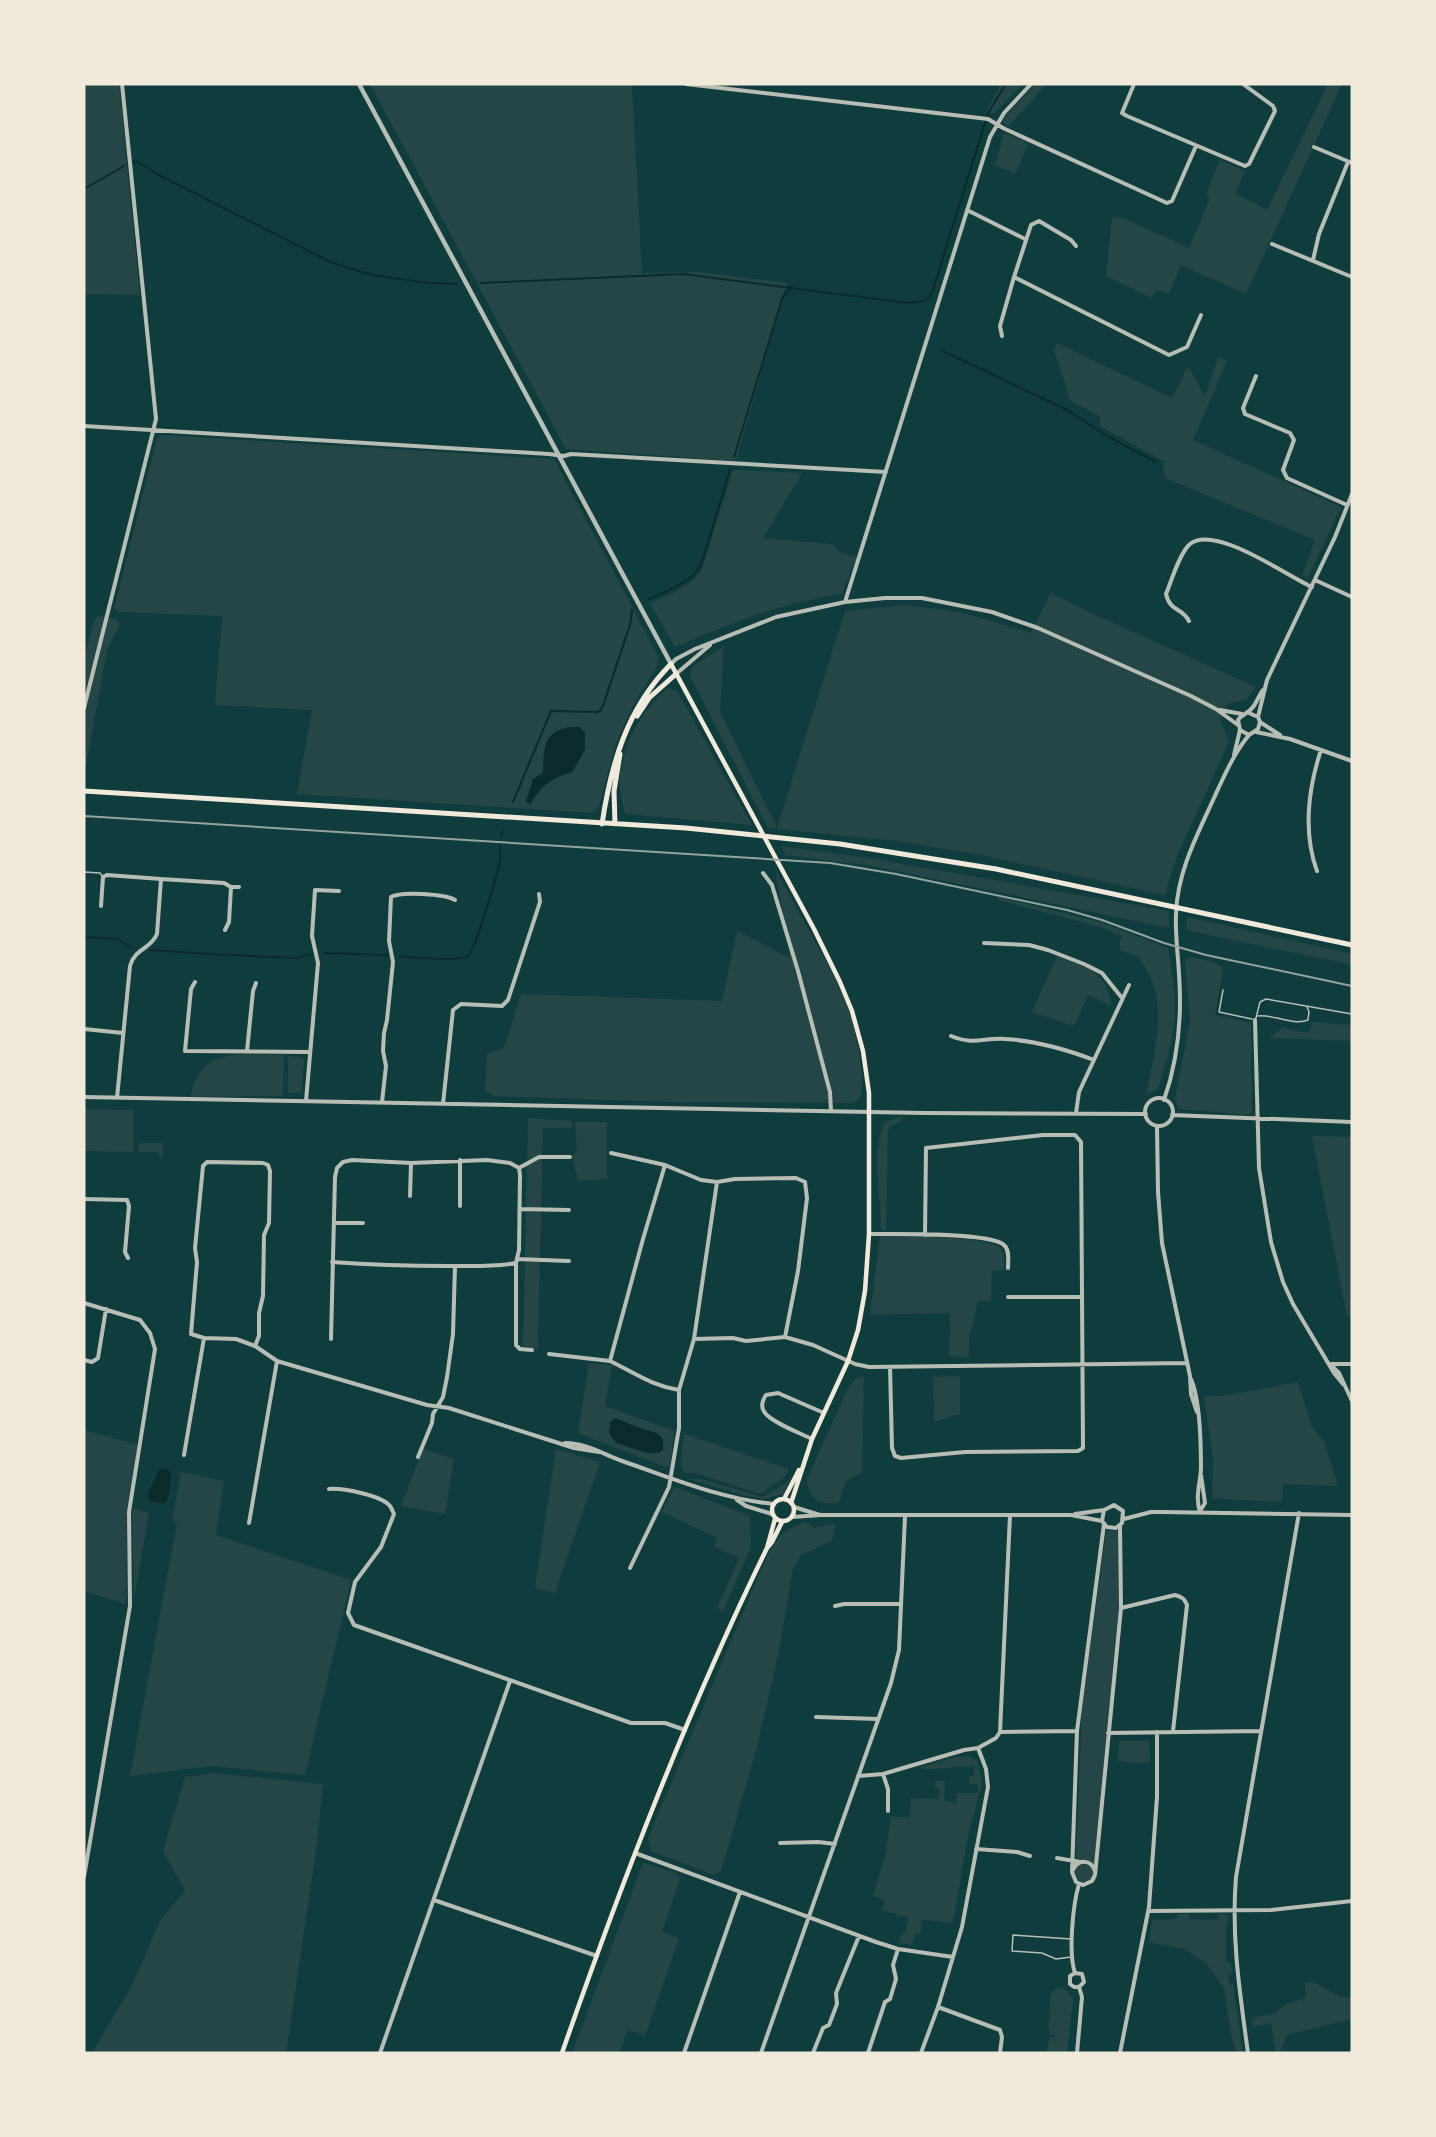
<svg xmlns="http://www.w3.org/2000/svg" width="1436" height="2137" font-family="Inter,sans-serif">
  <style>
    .green { fill: #244646; fill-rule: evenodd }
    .water { fill: #0a2a2b }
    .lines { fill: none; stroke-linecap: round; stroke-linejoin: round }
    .stream { stroke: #0a2a2b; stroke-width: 2 }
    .service { stroke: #b8beb3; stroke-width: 1.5 }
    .minor { stroke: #b8beb3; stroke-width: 4 }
    .tertiary { stroke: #b8beb3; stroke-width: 4.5 }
    .secondary { stroke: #f1e9da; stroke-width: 4.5 }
    .primary { stroke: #f1e9da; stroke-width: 5 }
    .rail { stroke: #97a49c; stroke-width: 2 }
  </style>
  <rect width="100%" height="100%" fill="#0f3d3e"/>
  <path class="green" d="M84,84H119L140,295L84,294Z
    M370,84H632L642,273L700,272L787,283L736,461L566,449Z
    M1001,84H1023L994,113H985Z
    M1034,84H1047L1009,126L1003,123L1004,118Z
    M1328,84H1342L1246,294L1181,265L1169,294L1157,290L1151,298L1106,276L1112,216L1125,219L1189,248L1210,198L1206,195L1219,160L1245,171L1235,193L1267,210Z
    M1004,133L1029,143L1015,174L995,165Z
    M1057,343L1172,398L1187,368L1191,370L1205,397L1218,357L1227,361L1193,440L1341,507L1308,577L1302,576L1315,540L1165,478L1163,469L1165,462L1100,426V417L1070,400L1054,349Z
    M162,435L554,459L658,656L657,667L636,700L617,740L599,806L594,813L297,794L312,710L215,705L222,616L119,612L114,608L157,439Z
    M733,470L802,473L763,538L832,544L840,553L857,557L842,594C784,602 729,624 675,647L650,603C670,594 690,588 702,569Z
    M1051,593L1098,616L1256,687L1247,699L1228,704L1220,719L1229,742L1177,856L1165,895L980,855L895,841L768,828L691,678V669L700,661L724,646L720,711L777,828L845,611L904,605L960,612L1031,633Z
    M98,616L116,619L119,622V627L107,650L84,777V658L95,618Z
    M668,688L677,691L752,825L625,814C624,807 621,799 620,791C616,756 641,709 668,688Z
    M781,846L875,859L1169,911V928L873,866L785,855Z
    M775,869L838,983L851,1014L859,1050L862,1080L861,1096L857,1101L848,1103L671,1102L495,1096L485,1090L487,1054L504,1048L521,994L722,1001L737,931L790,958Z
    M999,897L1100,922L1168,948C1172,971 1176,995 1175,1018C1173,1042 1165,1066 1158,1090L1146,1094C1153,1063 1164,1016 1154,986C1151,976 1144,966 1139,957L1119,950L1121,936L1100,927L998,900Z
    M1187,917L1352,954V965L1186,930Z
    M1057,956C1086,968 1108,971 1111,1006L1088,995L1074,1026L1032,1012Z
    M1193,957L1213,962L1223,967L1215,1015L1251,1023L1252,1112L1247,1115L1179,1109L1175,1099L1190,1021L1185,959Z
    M1312,1022L1352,1025V1041L1268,1038L1283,1028L1309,1033Z
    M284,1055L283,1096L191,1097C198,1045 244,1055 284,1055Z
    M288,1056L300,1057L304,1060L301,1093H288Z
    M84,1109L133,1110V1152L84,1151Z
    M903,1116L902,1121L890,1126L888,1132L886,1231L881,1230C881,1198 870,1150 885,1122Z
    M528,1118L573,1121L571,1128H543L538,1349L523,1347Z
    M575,1122H607V1179L578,1180L572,1157L577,1150Z
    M1312,1136L1352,1137V1315L1347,1316Z
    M139,1143H163V1160L157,1152H139Z
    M880,1236C903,1237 984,1235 1000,1248C1006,1253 1004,1263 1004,1270L992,1271L991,1301H978L969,1339V1358L957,1357L949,1355L950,1313L870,1315Z
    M589,1363L612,1365L605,1406L674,1431L670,1466L665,1467L578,1433ZM615,1419L645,1430L657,1433L663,1450C652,1459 636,1448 624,1444Z
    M864,1376L862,1472L846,1481L839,1502C822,1507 808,1499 807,1479L848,1388L855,1379Z
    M960,1376V1414L934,1422L933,1377Z
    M1298,1382L1312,1427L1324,1441L1338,1486L1283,1484L1282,1502L1212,1498L1213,1459L1204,1397L1229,1395Z
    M84,1430L138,1445L127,1512L126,1604L84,1591Z
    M684,1434L789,1469L786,1476L760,1494L696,1473H684L681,1465Z
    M423,1449L454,1459L445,1514L401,1506Z
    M556,1449L600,1462L555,1593L535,1588Z
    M181,1472L224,1481L216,1535L351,1580L305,1775L212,1766L130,1776L177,1523L172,1521Z
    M688,1479H701L763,1497L790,1480L783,1494L764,1499L746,1496Z
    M678,1488L750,1516L751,1547L723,1611L717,1608L739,1558L714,1547L717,1538L662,1512L673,1489Z
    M133,1508L149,1513L134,1599L132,1514Z
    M806,1522L814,1528L836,1523L832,1541L801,1555L793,1569L778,1656L756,1751L721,1871L714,1875L651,1851L648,1838L767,1556C779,1536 783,1529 806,1522Z
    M1106,1531H1118L1119,1605L1093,1874L1091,1880L1083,1882L1078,1880L1075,1874L1082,1709Z
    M1119,1741H1149L1150,1762L1134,1763L1118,1761Z
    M969,1756L975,1759L978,1763L982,1783L967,1841L953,1923L922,1920L921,1933H915L912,1945L899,1943L902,1933H905L909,1918L882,1910L885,1900L873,1896L885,1856L891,1817H910L911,1798L939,1799V1788H935V1781H945L944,1801L956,1803L957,1793H978V1784H969V1776H974V1767C955,1766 940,1770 921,1769V1767L955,1757Z
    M214,1773L323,1784L316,1851L286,2053H92L132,1985L160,1921L185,1891L163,1851L185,1777Z
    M643,1863L676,1873L680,1878L662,1932L679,1938L645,2036L628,2030L619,2053H572Z
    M1177,1914H1189L1190,1919L1218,1920L1219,1914H1228V1923L1226,1926V1962L1231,1963L1232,1974L1228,1975L1229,1984H1233L1243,2053H1237L1231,2035L1224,1988L1207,1964L1184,1949L1149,1942L1152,1920L1177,1919Z
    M1314,1982L1342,1998L1352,1996V2019L1287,2035L1280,2053H1276L1271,2023L1253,2027L1252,2018L1274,2014L1284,2005L1306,1998L1305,1983Z
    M1064,1988L1073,1999L1067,2053H1046L1050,2037H1055V2034H1050V2030H1048L1051,1994L1055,1989Z"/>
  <path class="water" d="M570,727H580L585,733V750L572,772C555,777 539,786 531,804L526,802L533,779L543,773C544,749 542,732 570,727Z
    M615,1418L645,1430L657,1433L663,1439V1450C652,1458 628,1446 616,1443L609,1433L610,1422Z
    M163,1468L170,1471L171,1474L169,1495L165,1503L152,1502L149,1499L148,1494L159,1470Z"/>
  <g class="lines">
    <path class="stream" d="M133,162H138L159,175L330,262L372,275L428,283L457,284
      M84,189L124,166
      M480,283L683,274L909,303C919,302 926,302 932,293L988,113L1006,84
      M941,350L1071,412L1102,433L1156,462
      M734,457L783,296L791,287
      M649,599C668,590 690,584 701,565L730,470
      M513,802L551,711L596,712L600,711L603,706L630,625L632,610
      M501,837L503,831
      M84,937L117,939L132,948
      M150,950L225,955
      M324,953L388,955
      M228,955L296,958L313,954
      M399,956C410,957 461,962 468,956C475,951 498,872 500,860C500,855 500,850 500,846"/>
    <path class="service" d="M84,872L100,873L102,876
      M1223,990L1219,1012L1252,1019
      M1258,1016C1274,1014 1293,1026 1308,1020L1309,1012L1307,1007
      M1256,1018L1260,1002L1266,999L1352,1014
      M1071,1957L1056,1959L1042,1953L1012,1951L1013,1935L1071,1939"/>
    <path class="minor" d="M686,84L988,119L1003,128L1167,203L1172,201L1196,146
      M1134,84L1122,113L1127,116L1245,166L1249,164L1275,111L1273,106L1243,84
      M1314,147L1352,163
      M967,210L1025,239
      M1272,244L1352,277
      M1076,246L1071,240L1039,221L1031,225L1014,277L1169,355L1187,347L1201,315
      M1313,260L1319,234L1348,162
      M1002,336L1000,326L1014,277
      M1256,376L1243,408L1245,414L1290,433L1294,440L1283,470L1287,478L1347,505
      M84,426L549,454L564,456L571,454L886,472
      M1315,580L1352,597
      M845,602L990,137L1004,113L1031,84
      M1189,621C1182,607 1170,612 1166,594C1171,582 1180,552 1190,544C1215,524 1287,576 1312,587
      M671,664L676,659L695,649L776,617L845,602L885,598H922L992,612L1038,628L1191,696L1216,709L1238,725
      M676,674L710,645
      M84,708L156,419L122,84
      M1220,710L1242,714
      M1258,717L1267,680L1335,537L1352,494
      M1260,722L1280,735
      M1240,730L1249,735L1258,729L1260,722L1258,717L1249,713
      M1256,732L1290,739L1352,761
      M1234,755L1240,730L1238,720C1242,714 1248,714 1253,707C1257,702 1259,695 1263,690
      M1317,871C1303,833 1308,789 1321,750
      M763,873L772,885L798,971L830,1092L831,1111
      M101,906L103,877L107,875L161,879
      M225,930L229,922L231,887
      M984,943L1029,945L1048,950L1084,964L1102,973L1122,998
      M195,982L191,989L185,1051L309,1052
      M1255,1020L1259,1168L1271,1242L1283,1282L1293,1304L1334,1373L1343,1384
      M84,1029L123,1033
      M951,1036C976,1046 983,1037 1006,1039C1038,1041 1065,1049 1094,1060
      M247,1051L253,991L256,983
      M84,1097L924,1113L1146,1114
      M117,1098L130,966C135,948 150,950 157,934L161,879L224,883L231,887H239
      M1145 1112a14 14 0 1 1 28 0a14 14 0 1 1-28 0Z
      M1164,1100C1178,1060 1182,1016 1179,974C1178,954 1175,934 1176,914C1177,873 1197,835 1214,798C1224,776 1234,753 1249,735
      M306,1101L318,963L312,936L315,890L339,891
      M382,1102L386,1066L383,1051L384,1033L387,1020L393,962L389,941L391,897C401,891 445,894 455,900
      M443,1104L453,1010L461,1004L502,1006L508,1000L540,902L539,894
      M1076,1113L1079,1092L1129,985
      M1172,1115L1352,1122
      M1157,1126L1158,1192L1162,1243L1190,1376L1191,1394L1197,1412
      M611,1153L665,1165L701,1180L717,1182L735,1179L796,1178L805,1182L807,1198L798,1271L785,1337
      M665,1165L643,1239L610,1361C635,1373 650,1385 679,1390
      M519,1168L539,1157H570
      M410,1196L411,1163
      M84,1199L127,1200L129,1206L125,1252L128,1258
      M460,1206V1160
      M520,1209L569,1210
      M334,1223H363
      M869,1234C892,1234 990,1232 1004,1245C1010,1250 1008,1261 1008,1268
      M517,1259L569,1261
      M332,1262C372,1265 411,1266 450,1266C472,1266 495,1267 516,1263
      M1008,1297H1082
      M84,1303L140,1320L150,1333L155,1349L129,1512L130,1606L84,1877
      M331,1339L335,1177L337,1168L343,1162L352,1160L411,1163L487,1160L510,1163L519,1168L520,1175L519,1250L516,1263V1345L520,1349L532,1350
      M694,1339L733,1338L746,1341L785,1337L813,1345L855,1364L869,1367L1187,1363
      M255,1346L259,1336V1313L263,1296L264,1235L269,1223L270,1171L268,1165L263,1163L207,1162L203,1166L195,1248L197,1262L191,1334L204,1338L236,1339L255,1346L277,1361L427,1405L449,1408L574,1448L599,1452
      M549,1354L610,1361
      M84,1360L92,1362L98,1358L106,1309
      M1331,1364H1352
      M1331,1365L1339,1373L1352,1401
      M890,1367L892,1448L895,1456L901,1458L965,1452L1078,1451L1083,1448L1081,1142L1075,1135H1043L926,1148L925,1235
      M1191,1379C1200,1399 1201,1446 1201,1469C1200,1484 1195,1497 1200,1512
      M812,1439C800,1433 773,1423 765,1413C760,1407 762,1401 766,1395L778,1393L824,1413
      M565,1443C586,1443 603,1454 622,1461C672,1478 721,1499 774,1504
      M184,1455L204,1338
      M418,1457L432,1423L433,1414L443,1397L447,1377L453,1334L455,1266
      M329,1489C342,1488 381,1495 390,1506C391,1507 393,1512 394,1514L381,1547L355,1582L348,1613L354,1625L631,1723H665L685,1730
      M737,1500L746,1506L772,1514
      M794,1507L820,1515
      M1200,1511L1205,1503L1201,1475
      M1075,1514L1104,1510L1114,1505L1123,1511L1122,1523L1116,1528L1107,1527L1102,1521L1104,1510
      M792,1517L821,1515H1071L1102,1521
      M1124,1519L1151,1512H1161L1352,1515
      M249,1523L277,1361
      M1104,1524L1077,1731L1072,1872L1076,1882L1083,1885L1092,1881L1095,1875L1121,1608L1120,1526
      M630,1568L669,1487L679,1428V1390L694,1339L717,1182
      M835,1606L844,1604H901
      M1121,1608L1175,1595C1182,1597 1185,1599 1187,1605L1173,1731
      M816,1717L878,1719
      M1000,1732L1010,1515
      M1108,1733L1260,1731
      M883,1774L888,1789V1811
      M858,1776L883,1774L964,1750L978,1748L996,1738L1000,1732L1077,1731
      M780,1843L818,1842L835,1844
      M976,1849L1017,1852L1030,1856
      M635,1853L876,1942L898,1949L953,1957
      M1057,1858L1080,1862
      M1073,1870C1078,1859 1091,1859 1095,1871
      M434,1900L597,1956
      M1149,1911L1271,1910L1352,1901
      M1075,1973C1068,1953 1073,1904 1079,1884
      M1075,1973L1082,1974L1084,1982L1079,1987
      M1075,1973L1070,1976V1984L1074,1987H1079
      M938,2007L1000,2030L1002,2037L1000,2053
      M380,2053L510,1681
      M684,2053L740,1892
      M761,2053L891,1683L899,1650L905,1516
      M813,2053L823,2028L829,2025L837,2004L836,1993L859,1936
      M868,2053L885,2002L890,1999L896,1979L893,1965L898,1949
      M921,2053L938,2007L962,1927L988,1787L986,1769L978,1748
      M1077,2053L1082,1997L1079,1987
      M1120,2053L1149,1907L1157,1797V1732
      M1248,2053C1240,1994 1231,1937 1236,1877L1299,1513"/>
    <path class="tertiary" d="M359,84L671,664"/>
    <path class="secondary" d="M671,664L814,929L840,982L852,1011L863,1051L869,1093V1234L865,1291L858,1330L848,1361L812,1439L791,1503
      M772 1510a11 11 0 1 1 22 0a11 11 0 1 1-22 0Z
      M784,1499L799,1470
      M767,1548L775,1519
      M562,2053C622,1881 687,1712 767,1548L772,1542L782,1522"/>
    <path class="primary" d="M637,716L649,698L676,674
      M84,791L686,828L840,844L996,869L1352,945
      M602,824C611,764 627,708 671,664
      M615,824L614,791L620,754"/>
    <path class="rail" d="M84,816L830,863L896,874L1067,910L1102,920L1164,943L1206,955L1352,986"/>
  </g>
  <rect width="1436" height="2137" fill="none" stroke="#f1e9da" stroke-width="171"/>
</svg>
